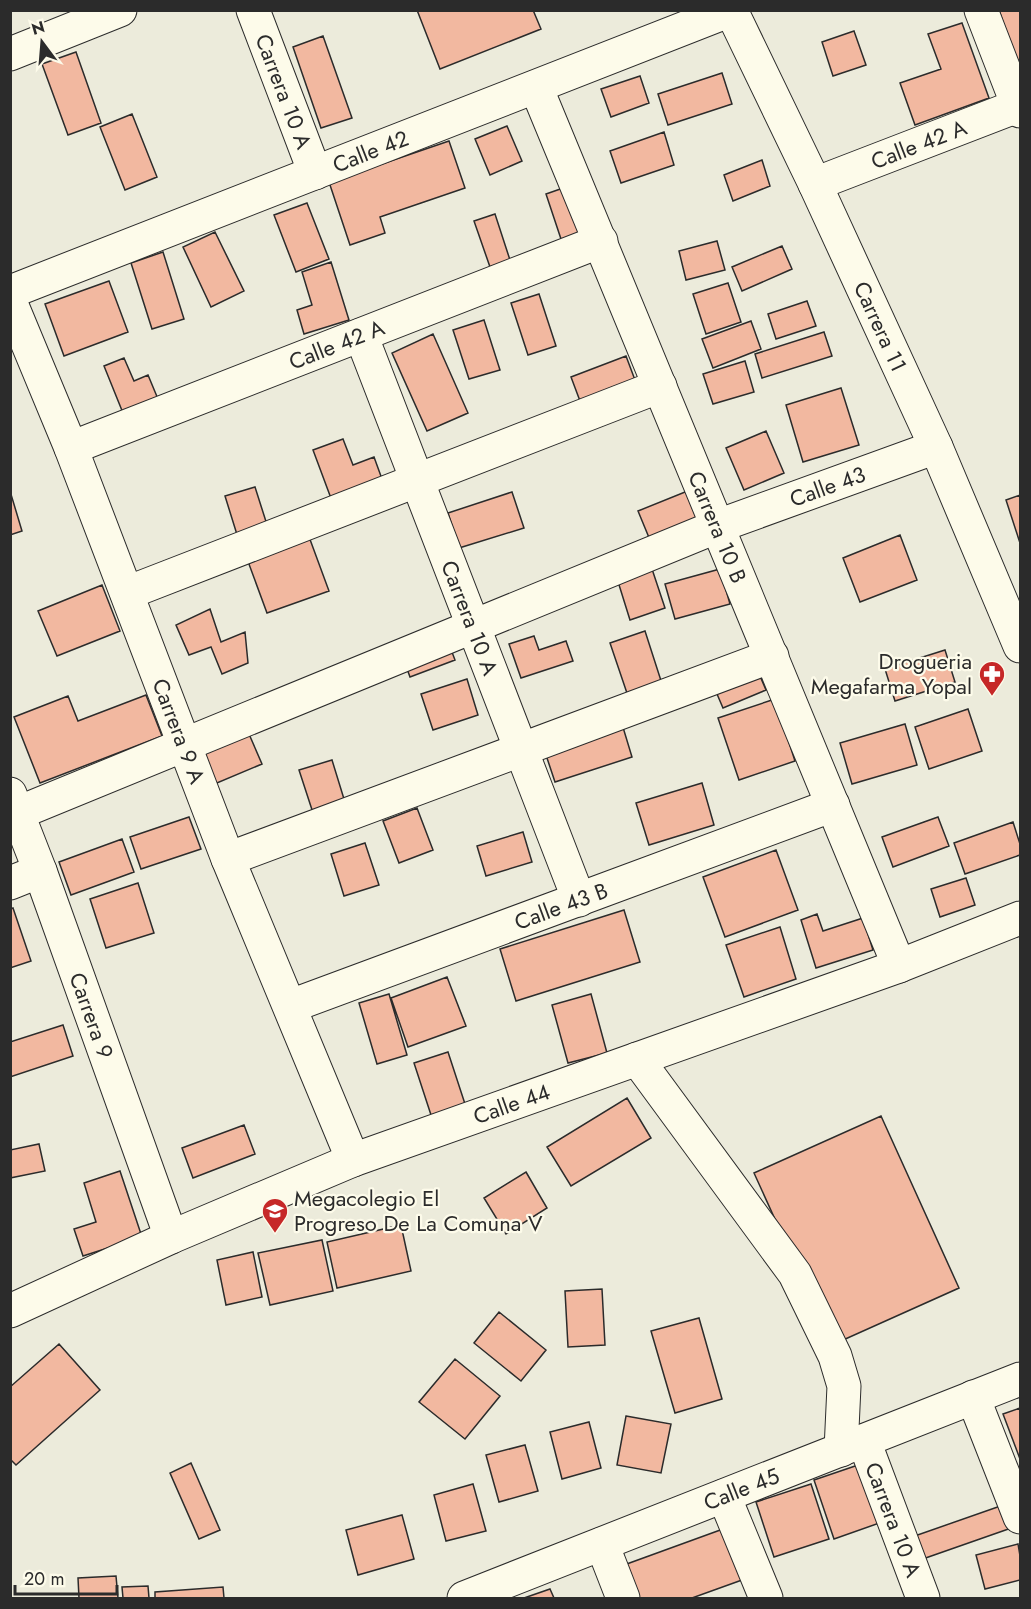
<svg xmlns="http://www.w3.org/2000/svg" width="1031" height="1609" font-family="Jost,sans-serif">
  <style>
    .green { fill: #ecebdb; stroke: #74746e; stroke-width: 1.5 }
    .building { fill: #f2b8a0; stroke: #2b2b2b; stroke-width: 1.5 }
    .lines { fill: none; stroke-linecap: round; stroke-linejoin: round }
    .minor-casing { stroke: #2b2b2b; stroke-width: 35 }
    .minor { stroke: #fdfbea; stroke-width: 33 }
    .labels { text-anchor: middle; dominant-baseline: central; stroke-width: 4.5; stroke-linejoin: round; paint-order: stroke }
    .street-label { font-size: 22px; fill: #2b2b2b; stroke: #fdfbea }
    .poi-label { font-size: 22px; fill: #2b2b2b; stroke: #fdfbea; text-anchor: end }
  </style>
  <rect width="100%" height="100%" fill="#fdfbea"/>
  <path class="green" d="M11,11H1020V1598H11Z"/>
  <path class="building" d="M417,10H533L541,29L440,69Z
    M999,10H1020V73Z
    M962,23L989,98L915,125L900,83L941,69L928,34Z
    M854,31L866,65L833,76L822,42Z
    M323,36L352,118L321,128L293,47Z
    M76,52L101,123L68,135L42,64Z
    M722,73L732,104L668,125L658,94Z
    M640,76L649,103L611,117L601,89Z
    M132,114L157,177L125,190L100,127Z
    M507,126L522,161L490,175L475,139Z
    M664,132L674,165L621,183L610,151Z
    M449,141L465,188L380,217L385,233L350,245L329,182Z
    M762,160L770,186L733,201L724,175Z
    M566,187L581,236L562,242L546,194Z
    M307,203L329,259L296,272L274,215Z
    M495,214L510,260L490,267L474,221Z
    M215,232L244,291L211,307L183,247Z
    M717,241L725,270L686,280L679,251Z
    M782,246L792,269L742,291L732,267Z
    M163,252L184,319L152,329L131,263Z
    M331,262L349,320L304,334L297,310L312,305L302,272Z
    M109,281L128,332L64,356L45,304Z
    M728,283L741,322L706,334L693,294Z
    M539,294L556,346L528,355L511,303Z
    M807,301L816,326L776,339L768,314Z
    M484,320L500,370L469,379L453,330Z
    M751,321L761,349L713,368L702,339Z
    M824,332L832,356L762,378L755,354Z
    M433,334L468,413L427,431L392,353Z
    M626,356L638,388L583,409L571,377Z
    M124,358L134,381L148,375L158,399L123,413L104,366Z
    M745,361L754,392L713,404L703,374Z
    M841,388L859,445L803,462L786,405Z
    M766,431L784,473L744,490L726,448Z
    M343,439L353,465L374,457L386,490L335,509L313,450Z
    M255,487L269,531L239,541L225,496Z
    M690,490L702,519L650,540L638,511Z
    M10,491L22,531L10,535Z
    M512,492L524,528L459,548L448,513Z
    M1020,495V543L1006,500Z
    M308,534L329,591L267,613L246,556Z
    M900,535L917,580L860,602L843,558Z
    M649,560L665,608L630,620L615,572Z
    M720,569L730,604L675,619L665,584Z
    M102,585L120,631L57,656L38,611Z
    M210,609L221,642L245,632L248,663L222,674L211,647L189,655L176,625Z
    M645,631L664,690L630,702L610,643Z
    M534,636L539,650L566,641L573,661L521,678L509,644Z
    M447,639L455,660L410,677L402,655Z
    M945,650L955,682L895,701L885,669Z
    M757,669L766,690L723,708L714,687Z
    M467,679L478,715L433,730L421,694Z
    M146,695L162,736L40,783L14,717L68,696L78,721Z
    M775,699L795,761L739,780L718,718Z
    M968,709L982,751L929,769L915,727Z
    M622,724L632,757L555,782L544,749Z
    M905,724L917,765L852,784L840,743Z
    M249,734L262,764L205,788L192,757Z
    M332,760L348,812L316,822L299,770Z
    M702,783L714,825L649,845L636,803Z
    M417,808L433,850L399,863L383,821Z
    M189,817L201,849L141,869L130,837Z
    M938,817L949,846L893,867L882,837Z
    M1013,822L1020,844V855L965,874L954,843Z
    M523,832L532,862L486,876L477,846Z
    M122,839L134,872L71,895L59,862Z
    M365,843L379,885L344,896L331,854Z
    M776,850L798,910L725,937L703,877Z
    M966,878L975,905L940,917L931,889Z
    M138,883L154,933L106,948L90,899Z
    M13,908L31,961L10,968V909Z
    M624,910L640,962L516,1001L500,949Z
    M817,914L823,931L863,918L873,950L816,968L801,920Z
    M780,927L796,979L744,997L726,945Z
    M447,977L466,1026L408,1047L391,998Z
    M389,994L407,1055L377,1064L359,1003Z
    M591,994L607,1053L568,1063L552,1005Z
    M63,1025L73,1056L10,1077V1042Z
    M448,1052L466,1107L432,1118L414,1063Z
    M627,1098L651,1138L571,1186L547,1147Z
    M881,1116L959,1288L832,1345L754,1173Z
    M244,1125L255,1154L193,1178L182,1148Z
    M39,1144L45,1171L10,1178V1150Z
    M120,1171L142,1237L83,1256L74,1229L96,1222L84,1183Z
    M526,1172L547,1208L506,1234L484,1198Z
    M401,1225L411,1271L337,1288L327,1242Z
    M322,1240L333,1291L270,1305L258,1253Z
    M253,1252L262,1297L226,1305L217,1260Z
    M602,1289L605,1345L568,1347L565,1291Z
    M499,1312L546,1350L521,1381L474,1343Z
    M699,1318L722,1399L675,1413L651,1331Z
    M59,1344L100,1390L16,1465L10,1459V1387Z
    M455,1359L500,1396L465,1439L419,1402Z
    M1020,1408V1459L1003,1414Z
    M626,1416L671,1424L661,1473L617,1465Z
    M589,1422L601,1468L562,1479L550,1432Z
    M525,1445L538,1491L499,1502L486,1455Z
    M191,1463L220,1530L199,1539L170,1473Z
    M864,1463L885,1521L834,1539L814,1480Z
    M473,1484L486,1531L446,1541L434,1495Z
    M811,1484L829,1539L774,1557L756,1502Z
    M1009,1503L1017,1526L917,1561L909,1538Z
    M402,1515L414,1559L358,1575L346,1530Z
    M723,1529L742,1580L692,1598H637L624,1565Z
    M1018,1544L1020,1556V1580L985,1589L976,1555Z
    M116,1576L118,1598H79L78,1578Z
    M148,1586L149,1598H123L122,1587Z
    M223,1587L224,1598H155V1592Z
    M550,1589L554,1598H524Z"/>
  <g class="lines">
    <g class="minor-casing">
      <g id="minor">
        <path id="s1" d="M253,10L315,173"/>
        <path id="s2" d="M731,10L815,184L936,447L1020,646"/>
        <path d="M981,10L1020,111"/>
        <path d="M10,54L120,10"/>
        <path id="s3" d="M536,87L899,966"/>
        <path id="s4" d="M815,184L1020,105"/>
        <path id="s5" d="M10,292L731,10"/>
        <path id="s6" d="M10,301L71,448L228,859L353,1160"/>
        <path id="s7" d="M361,335L579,900"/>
        <path id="s8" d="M71,448L601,241"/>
        <path d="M127,593L660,386"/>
        <path id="s9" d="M10,794L40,871L171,1237"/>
        <path id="s10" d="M18,813L718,526L936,447"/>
        <path d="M228,859L772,656"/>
        <path d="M10,883L40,871"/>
        <path id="s11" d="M291,1006L833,805"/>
        <path d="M637,1059L795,1274L835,1356L844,1386L841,1450"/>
        <path id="s12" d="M10,1311L171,1237L353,1160L899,966L1020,918"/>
        <path d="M973,1397L1020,1517"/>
        <path id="s13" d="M864,1441L923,1598"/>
        <path d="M724,1496L766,1598"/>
        <path d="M602,1544L623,1598"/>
        <path id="s14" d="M464,1598L1020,1379"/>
      </g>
    </g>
    <use href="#minor" class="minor"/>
  </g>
  <defs>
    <g id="pharmacy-pin" transform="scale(1.35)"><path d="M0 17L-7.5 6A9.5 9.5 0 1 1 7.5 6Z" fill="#c62828" stroke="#fdfbea"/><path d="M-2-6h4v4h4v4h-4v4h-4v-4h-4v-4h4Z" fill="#fff"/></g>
    <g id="school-pin" transform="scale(1.35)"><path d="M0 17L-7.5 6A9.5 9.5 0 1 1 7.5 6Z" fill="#c62828" stroke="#fdfbea"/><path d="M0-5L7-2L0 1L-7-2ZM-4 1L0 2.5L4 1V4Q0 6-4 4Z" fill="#fff"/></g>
  </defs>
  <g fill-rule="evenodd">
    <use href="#pharmacy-pin" x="992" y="674"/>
    <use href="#school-pin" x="275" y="1211"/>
  </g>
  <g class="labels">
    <g class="street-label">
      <text stroke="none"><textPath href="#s1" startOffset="87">Carrera 10 A</textPath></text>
      <text stroke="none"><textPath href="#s4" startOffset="111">Calle 42 A</textPath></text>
      <text stroke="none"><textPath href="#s5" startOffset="387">Calle 42</textPath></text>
      <text stroke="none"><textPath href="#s2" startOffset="350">Carrera 11</textPath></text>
      <text stroke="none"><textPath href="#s8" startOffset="285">Calle 42 A</textPath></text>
      <text stroke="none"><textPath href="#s10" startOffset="873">Calle 43</textPath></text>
      <text stroke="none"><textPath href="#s3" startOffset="476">Carrera 10 B</textPath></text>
      <text stroke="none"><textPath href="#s7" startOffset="303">Carrera 10 A</textPath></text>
      <text stroke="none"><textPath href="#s6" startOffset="462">Carrera 9 A</textPath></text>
      <text stroke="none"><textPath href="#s11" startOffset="288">Calle 43 B</textPath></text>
      <text stroke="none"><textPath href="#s9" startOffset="236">Carrera 9</textPath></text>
      <text stroke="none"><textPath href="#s12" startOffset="543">Calle 44</textPath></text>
      <text stroke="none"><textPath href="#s14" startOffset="298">Calle 45</textPath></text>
      <text stroke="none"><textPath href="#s13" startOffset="84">Carrera 10 A</textPath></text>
    </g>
    <g class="poi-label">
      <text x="972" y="661">Drogueria<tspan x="972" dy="25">Megafarma Yopal</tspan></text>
      <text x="294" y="1198" text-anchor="start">Megacolegio El<tspan x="294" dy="25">Progreso De La Comuna V</tspan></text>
    </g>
  </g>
  <rect width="1031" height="1609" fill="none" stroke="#2b2b2b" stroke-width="24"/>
  <g transform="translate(42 42) rotate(344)" stroke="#fdfbea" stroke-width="4.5" paint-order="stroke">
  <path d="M0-4.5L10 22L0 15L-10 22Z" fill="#2b2b2b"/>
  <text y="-9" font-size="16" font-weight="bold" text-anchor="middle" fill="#2b2b2b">N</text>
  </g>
  <path d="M15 1585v9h102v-9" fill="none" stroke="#2b2b2b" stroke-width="3"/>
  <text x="24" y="1585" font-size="18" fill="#2b2b2b" stroke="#fdfbea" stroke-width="4.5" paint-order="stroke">20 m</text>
</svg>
